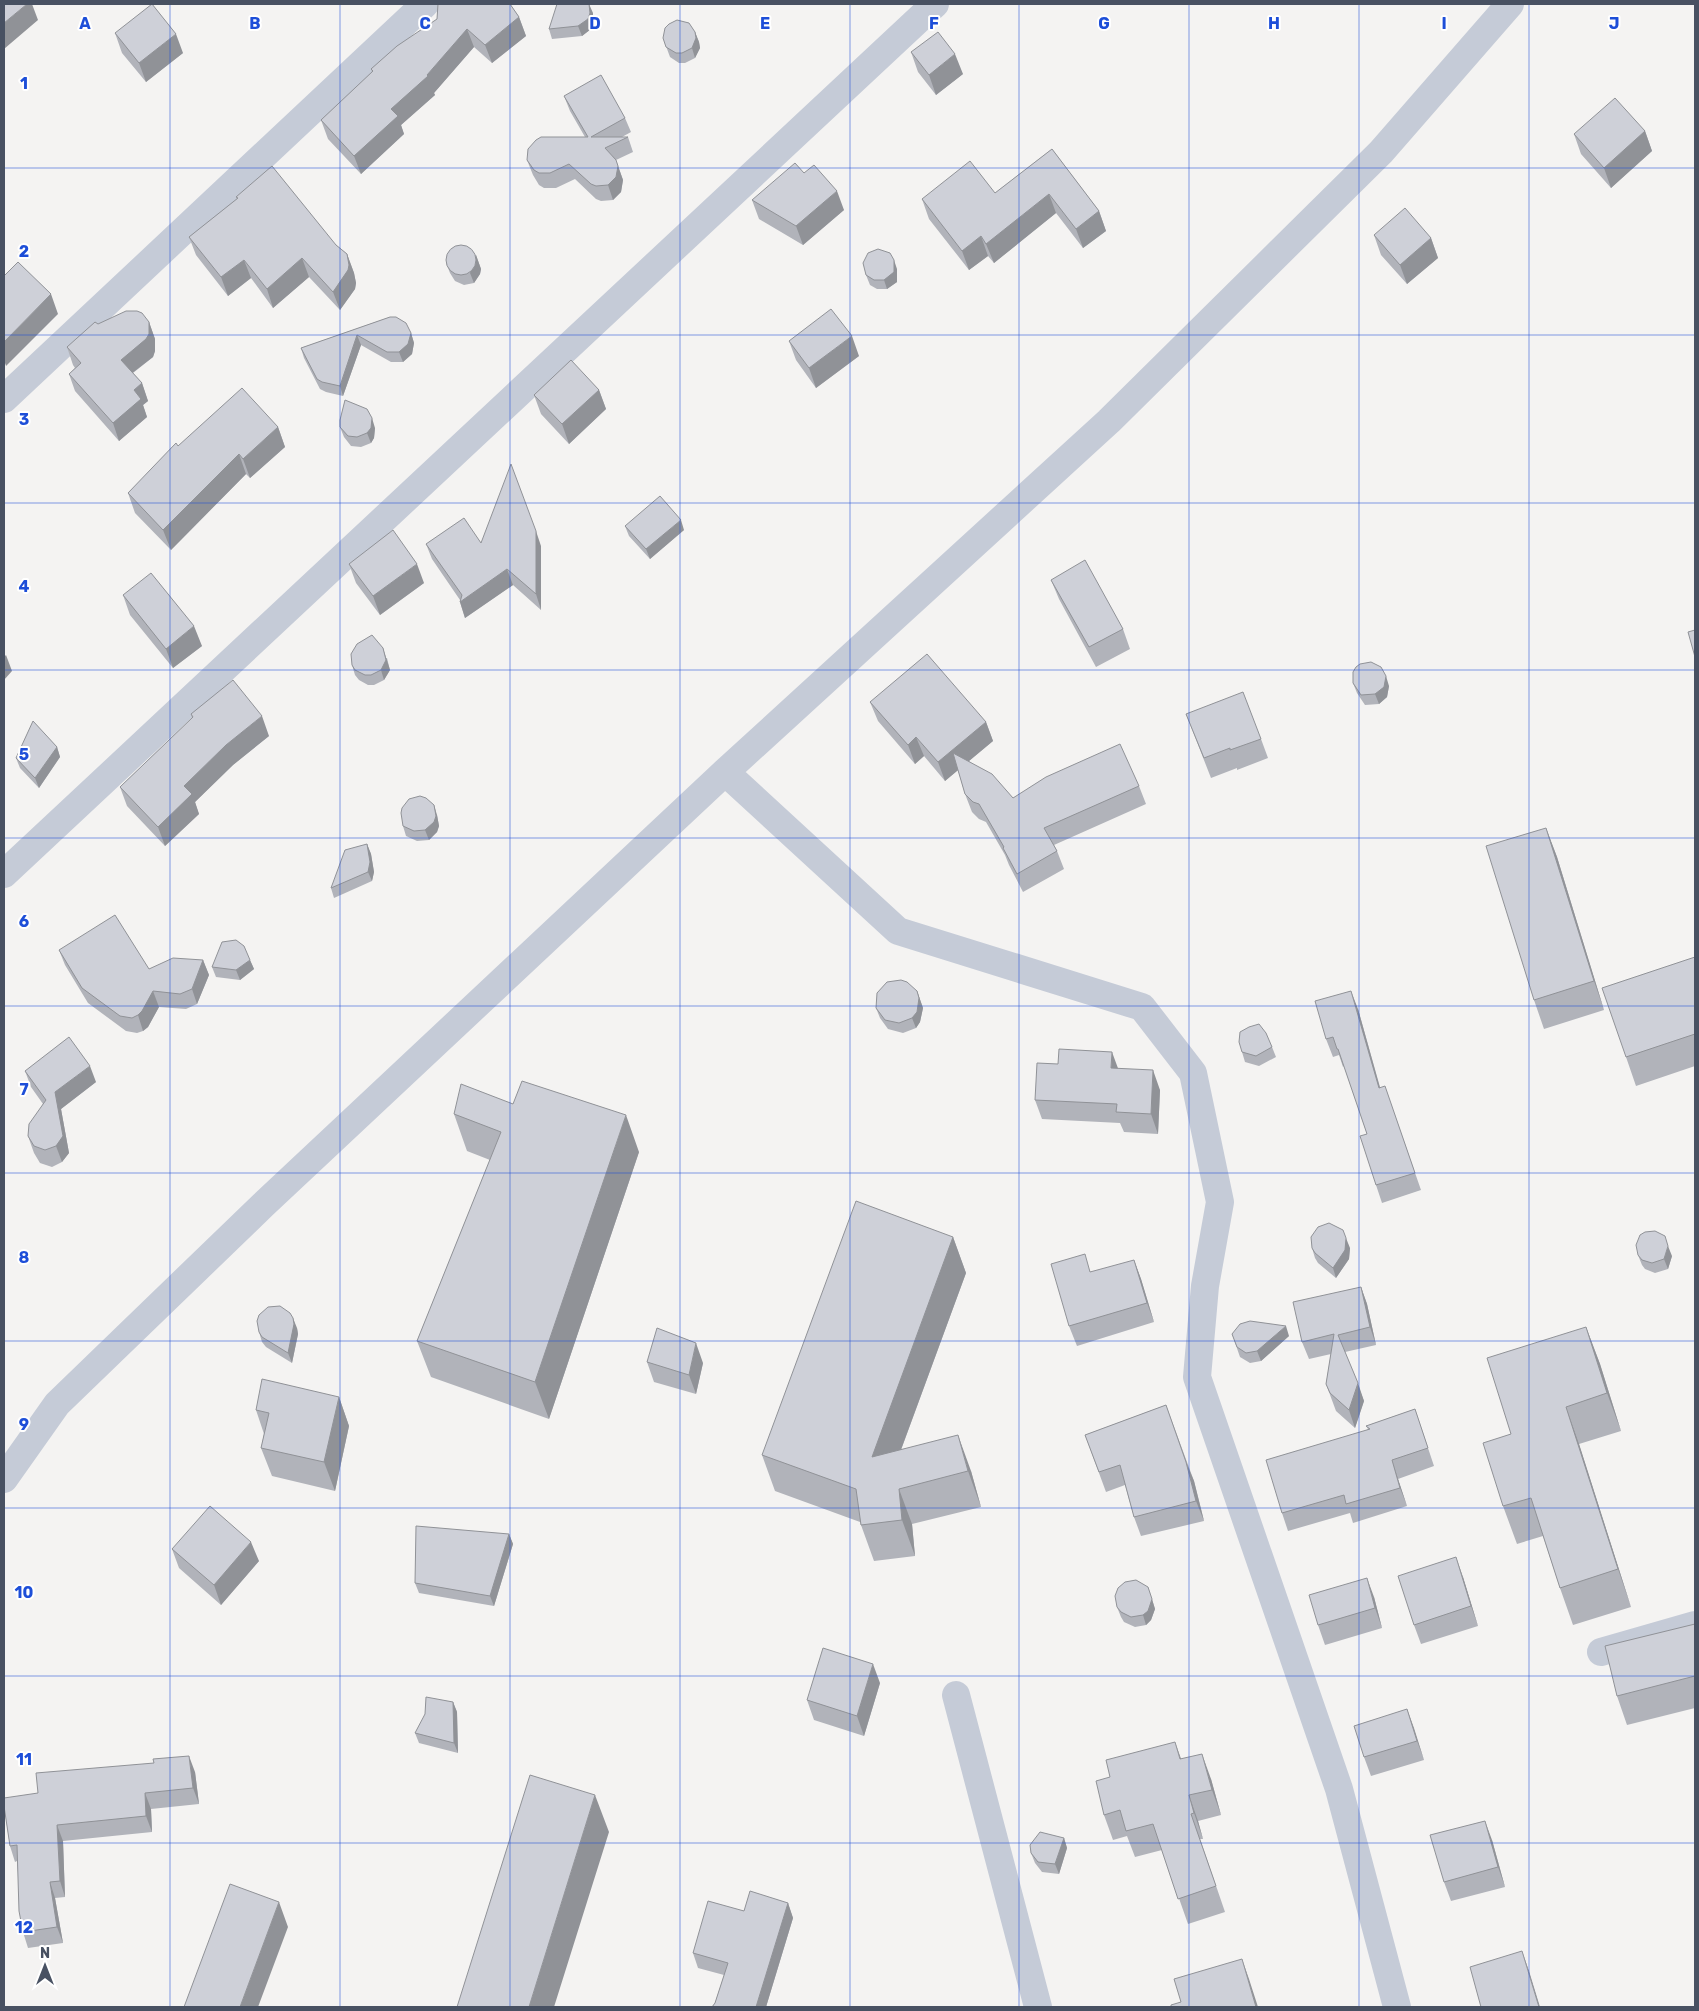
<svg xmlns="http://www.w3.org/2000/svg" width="1699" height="2011" font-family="Rubik,sans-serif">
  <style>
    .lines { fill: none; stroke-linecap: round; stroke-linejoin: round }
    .minor { stroke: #c5cbd7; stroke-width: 28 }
    .wall { fill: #b1b3ba }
    .shaded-wall { fill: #909297 }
    .building { fill: #ced0d8; stroke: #909297 }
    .grid { fill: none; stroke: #1d4ed8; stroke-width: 1; stroke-opacity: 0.55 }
    .grid-label { font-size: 16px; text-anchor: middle; font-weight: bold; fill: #1d4ed8; stroke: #fff; stroke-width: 4; stroke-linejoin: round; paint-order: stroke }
  </style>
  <rect width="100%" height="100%" fill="#f4f3f2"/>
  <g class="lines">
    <path class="minor" d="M4,399L425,4
      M725,772L898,931L1142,1007L1193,1073L1220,1202L1205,1286L1197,1377L1339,1789L1397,2007
      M4,874L935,4
      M4,1479L57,1404L263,1205L725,772L1109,421L1381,152L1510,4
      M1601,1652L1695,1625
      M956,1695L1038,2007"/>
  </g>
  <path class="wall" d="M438,4H511H510L519,17L526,36L492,63L474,47L434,93L435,95L401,125L404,134L361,174L328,139L321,120L372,72L371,69L437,19Z
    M593,13V23L591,29L582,36L552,39L549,29Z
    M695,32L699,42L700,48L695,58L685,63H679L670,57L663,38Z
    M115,33L183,53L146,82L122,53Z
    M911,52L963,74L936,95L918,72Z
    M564,96L625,118L631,132L622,137H628L633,152L616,160L623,180L621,192L613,200L601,201L596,199L575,179L556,188H544L539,185L533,175L527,160L585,137L570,111Z
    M1645,131L1652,151L1611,188L1581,154L1574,134Z
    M1052,149L1099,211L1106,231L1083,248L1056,213L994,263L988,256L969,270L929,219L922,199L995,193Z
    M804,173L844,210L803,245L759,219L752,200Z
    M236,197L336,245L347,254L354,273L356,283L355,289L340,310L309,277L273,308L251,278L228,296L196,255L189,237L237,199Z
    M1374,235L1431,238L1438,258L1407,284L1381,255Z
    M476,255L481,269L480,274L474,283L464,285L455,281L450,273L446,263Z
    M897,269V282L887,289H877L870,285L866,275Z
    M390,317L411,333L414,343L412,354L403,362H391L361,345L343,396L326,392L320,389L304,358L301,348Z
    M149,322L155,339V351L153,357L133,373L142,383L148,401L143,405L147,417L119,441L75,391L69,374L75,368L73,365L67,347Z
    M789,341L859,356L816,388L796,360Z
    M599,390L606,409L569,444L541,414L534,395Z
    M278,427L285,447L250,478L246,474L171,550L135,513L128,493L178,446Z
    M340,427L375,428L374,438L371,443L361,447L351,446L344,437Z
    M625,526L684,530L650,559L629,536Z
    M426,544L541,546V610L513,585L465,618L460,602V600L432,559Z
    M349,564L424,583L380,615L356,583Z
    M1051,580L1123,629L1130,649L1096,667L1059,599Z
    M123,595L202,646L173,668L130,615Z
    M387,658L390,670L384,680L374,685H368L359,680L355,675L352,665Z
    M1353,683L1389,686L1387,697L1379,704L1365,705L1357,693Z
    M870,702L986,722L993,741L969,761L1013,798L1139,786L1146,804L1054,845L1057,851L1064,869L1023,892L1009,865L1005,855L986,822L979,819L972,812L965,794L958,770L945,781L924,756L915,764L878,721Z
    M191,714L269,736L233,765L195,802L199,814L165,846L127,806L120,787L192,718Z
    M1186,714L1261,739L1268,758L1237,770V768L1211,778Z
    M57,747L60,757L39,788L20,768L16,758Z
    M437,815L439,826L437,832L429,840L417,841L406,836L403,826Z
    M1546,828L1557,857L1604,1010L1544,1029L1534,1000Z
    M367,844L371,854L374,872L372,881L334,898L331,888Z
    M59,950L149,969L203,960L209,975L197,1004L186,1009L159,1007L148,1027L143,1031L137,1033L126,1031L88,1003L65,965Z
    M1695,957V1066L1636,1086L1626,1057Z
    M250,960L254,969L240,980L216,977L212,967Z
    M917,991L923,1008L920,1022L916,1028L903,1033L888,1029L880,1018L876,1008Z
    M1358,1009L1380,1087L1391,1104L1421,1190L1382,1203L1376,1185L1367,1134L1344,1066L1343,1067L1339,1055L1333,1057L1326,1039Z
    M1272,1047L1276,1057L1259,1066L1245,1062L1242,1052Z
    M1118,1069L1160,1090L1158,1134L1124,1132L1120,1123L1042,1119L1035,1100Z
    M25,1071L96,1082L61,1109L69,1153L62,1162L52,1167L40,1163L34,1153L28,1136L43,1104L31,1087Z
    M454,1114L639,1152L549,1419L431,1377L417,1341L490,1160L467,1151Z
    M953,1237L966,1273L901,1450L971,1471L981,1507L912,1524L915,1556L874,1561L861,1525L860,1522L775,1491L762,1455Z
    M1312,1248H1350L1349,1259L1336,1278L1318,1263L1315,1258Z
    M1638,1255L1672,1256L1668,1269L1655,1273L1645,1269L1642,1265Z
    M1134,1260L1141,1279L1154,1322L1077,1346L1069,1326Z
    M1361,1287L1367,1304L1376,1345L1345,1352L1364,1401L1355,1428L1336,1411L1326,1384L1331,1354L1309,1359L1302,1342Z
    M1586,1327L1600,1364L1621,1431L1579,1444L1631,1607L1573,1625L1560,1588L1543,1536L1517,1544L1503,1506L1511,1434Z
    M297,1328L298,1334L292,1363L266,1347L262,1342L259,1332Z
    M1232,1334L1289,1336L1261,1361L1250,1363L1240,1357Z
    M647,1362L703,1363L696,1394L654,1382Z
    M339,1397L349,1426L335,1491L272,1476L261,1448L264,1434L256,1410Z
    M1166,1405L1194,1481L1204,1521L1141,1536L1134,1517L1125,1485L1106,1492L1085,1435Z
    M1415,1409L1434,1466L1398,1479L1407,1506L1353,1523L1350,1513L1288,1531L1282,1513L1368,1429L1366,1426Z
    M509,1534L513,1544L494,1606L419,1593L415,1583Z
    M172,1549L259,1561L221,1605L179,1568Z
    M1463,1577L1478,1626L1421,1644L1414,1625Z
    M1148,1587L1155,1609L1151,1620L1146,1625L1135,1627L1124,1622L1121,1617L1117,1607Z
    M1374,1597L1382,1628L1325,1645L1318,1625Z
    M1695,1624V1708L1627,1725L1617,1696Z
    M880,1683L864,1736L814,1720L807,1700Z
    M453,1702L457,1712L458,1753L419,1743L415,1733Z
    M1407,1709L1424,1760L1371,1776L1364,1757Z
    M1181,1759L1211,1779L1221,1815L1198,1821L1203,1839H1200L1225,1912L1188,1924L1162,1850L1135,1857L1127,1836L1113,1840L1104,1815L1110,1777Z
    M195,1772L199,1804L151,1809L152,1832L63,1841L65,1897L55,1898L63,1943L28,1948L23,1932L17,1861L15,1862L10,1846L4,1806Z
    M1064,1838L1067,1848L1059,1874L1042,1872L1035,1863L1031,1853Z
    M1492,1840L1505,1887L1451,1901L1444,1882Z
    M788,1903L793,1918L766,2007H712L715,2003L724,1975L698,1968L693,1953L744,1911Z"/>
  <path class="shaded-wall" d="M27,4H32L38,20L4,49V23Z
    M589,4L593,13V23L591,29L582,36L578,26Z
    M519,17L526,36L492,63L485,45Z
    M467,29L474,47L434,93L435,95L401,125L404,134L361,174L354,156L391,109L427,75Z
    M695,32L699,42L700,48L695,58L692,48Z
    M176,34L183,53L146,82L139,63Z
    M955,54L963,74L936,95L929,75Z
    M1645,131L1652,151L1611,188L1604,168Z
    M618,166L623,180L621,192L613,200L608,185Z
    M837,191L844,210L803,245L796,226Z
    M1049,194L1056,213L994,263L986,244Z
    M1099,211L1106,231L1083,248L1076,229Z
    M981,236L988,256L969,270L962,251Z
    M1431,238L1438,258L1407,284L1400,265Z
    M347,254L354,273L356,283L355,289L340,310L333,292Z
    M476,255L481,269L480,274L474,283L470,273Z
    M302,258L309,277L273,308L267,289Z
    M244,260L251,278L228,296L221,277Z
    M894,260L897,269V282L887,289L884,280Z
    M51,294L58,314L6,366L4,360V342Z
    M149,322L155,339V351L153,357L127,377L121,360Z
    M411,333L414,343L412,354L403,362L399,352Z
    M357,335L361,345L343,396L340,386Z
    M852,336L859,356L816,388L809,368Z
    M142,383L148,401L143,405L147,417L119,441L113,423L134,390Z
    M599,390L606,409L569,444L562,424Z
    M372,418L375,428L374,438L371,443L367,433Z
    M278,427L285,447L250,478L243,459Z
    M239,454L246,474L171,550L163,530Z
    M681,520L684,530L650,559L646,549Z
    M536,531L541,546V610L536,594Z
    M417,564L424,583L380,615L373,596Z
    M507,569L513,585L465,618L460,602Z
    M194,626L202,646L173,668L166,649Z
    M383,648L390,670L384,680L381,670Z
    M6,655L12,671L4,680V657Z
    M1386,676L1389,686L1387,697L1379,704L1375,694Z
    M262,716L269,736L233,765L195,802L199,814L165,846L158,827L184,786L226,745Z
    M986,722L993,741L945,781L938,762Z
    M916,737L924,756L915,764L908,745Z
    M57,747L60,757L39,788L35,778Z
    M434,805L437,815L439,826L437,832L429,840L425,830Z
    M1546,828L1557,857L1604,1010L1594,981Z
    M367,844L371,854L374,872L372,881L368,872Z
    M203,960L209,975L197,1004L192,989Z
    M250,960L254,969L240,980L236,970Z
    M153,991L159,1007L148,1027L143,1031L138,1015Z
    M917,991L923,1008L920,1022L916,1028L912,1018Z
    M1351,991L1358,1009L1385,1106L1379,1088Z
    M1112,1052L1119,1071L1111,1068Z
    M90,1066L96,1082L61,1109L69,1153L62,1162L56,1146L55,1092Z
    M1153,1070L1160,1090L1158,1134L1151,1114Z
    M626,1115L639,1152L549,1419L535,1382Z
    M953,1237L966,1273L885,1493L872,1457Z
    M1346,1238L1350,1248L1349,1259L1336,1278L1333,1268Z
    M1668,1246L1672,1256L1668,1269L1664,1259Z
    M1134,1260L1141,1279L1154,1322L1147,1303Z
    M1361,1287L1367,1304L1376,1345L1370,1327Z
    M293,1318L297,1328L298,1334L292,1363L288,1353Z
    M1286,1326L1289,1336L1261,1361L1257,1351Z
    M1586,1327L1600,1364L1621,1431L1607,1393Z
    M696,1343L703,1363L696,1394L689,1375Z
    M1358,1383L1364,1401L1355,1428L1349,1410Z
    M339,1397L349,1426L335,1491L324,1462Z
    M1566,1407L1579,1444L1631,1607L1618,1569Z
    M958,1435L971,1471L981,1507L968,1471Z
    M1392,1460L1398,1479L1407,1506L1400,1488Z
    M1186,1462L1194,1481L1204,1521L1196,1501Z
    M899,1489L912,1524L915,1556L902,1520Z
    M509,1534L513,1544L494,1606L490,1596Z
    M251,1542L259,1561L221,1605L214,1585Z
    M1456,1557L1463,1577L1478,1626L1471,1606Z
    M1367,1578L1374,1597L1382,1628L1375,1608Z
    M1152,1599L1155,1609L1151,1620L1146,1625L1143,1615Z
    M873,1664L880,1683L864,1736L857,1716Z
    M453,1702L457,1712L458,1753L454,1743Z
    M1407,1709L1414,1728L1424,1760L1417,1741Z
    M1175,1742L1184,1767L1180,1759Z
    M1202,1754L1211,1779L1221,1815L1212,1790Z
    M189,1756L195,1772L199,1804L193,1788Z
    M145,1793L151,1809L152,1832L146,1816Z
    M595,1795L609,1832L554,2007H529Z
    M1189,1795L1198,1821L1203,1839L1194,1813Z
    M1485,1821L1492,1840L1505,1887L1498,1867Z
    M57,1825L63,1841L65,1897L60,1881Z
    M1064,1838L1067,1848L1059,1874L1055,1864Z
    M50,1882L55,1898L63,1943L57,1927Z
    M279,1902L288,1927L258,2007H240Z
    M788,1903L793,1918L766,2007H756Z
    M1522,1951L1529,1971L1540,2007H1539Z
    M1242,1959L1249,1979L1258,2007H1256Z"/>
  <path class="building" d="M4,4H27L4,23Z
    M152,4L176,34L139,63L115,33Z
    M438,4H510L519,17L485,45L467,29L427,75L428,76L391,109L398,116L354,156L321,120L373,71L371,69L397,46L437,19Z
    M557,4H589L590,13L588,19L578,26L549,29Z
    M677,20L689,23L695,32L696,38L692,48L682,53H676L666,47L663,38L665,28L669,24Z
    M938,32L955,54L929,75L911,52Z
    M601,75L625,118L591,137H628L605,148L616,160L618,166L616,177L608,185L596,186L591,184L569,164L550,173H539L534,170L527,160L528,149L536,140L541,137H588L564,96Z
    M1615,98L1645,131L1604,168L1574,134Z
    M1052,149L1099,211L1076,229L1049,194L986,244L981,236L962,251L922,199L970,161L995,193Z
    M795,163L804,173L814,165L837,191L796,226L752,200Z
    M272,166L336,245L347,254L349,265L348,270L333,292L302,258L267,289L244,260L221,277L189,237L238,198L236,197Z
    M1405,208L1431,238L1400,265L1374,235Z
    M446 260a15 15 0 1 1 30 0a15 15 0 1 1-30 0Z
    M878,249L890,253L894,260V272L884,280H874L866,275L863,263L868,253Z
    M18,262L51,294L4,342V276Z
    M831,309L852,336L809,368L789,341Z
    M126,311H137L142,313L149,322V334L146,339L121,360L142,383L134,390L141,399L113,423L69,374L81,363L67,347L95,322L98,324Z
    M390,317H396L406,323L411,333L408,344L399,352H387L357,335L340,386L322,382L317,379L301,348Z
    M571,360L599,390L562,424L534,395Z
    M242,388L278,427L243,459L239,454L163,530L128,493L176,443L178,446Z
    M345,400L367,409L372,418L371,428L367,433L357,437L348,436L340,427V420Z
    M511,464L536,531V594L507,569L460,602L462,595L426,544L464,518L481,543Z
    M660,496L681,520L646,549L625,526Z
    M393,530L417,564L373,596L349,564Z
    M1085,560L1123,629L1089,647L1051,580Z
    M151,573L194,626L166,649L123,595Z
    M1695,630V657L1688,632Z
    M372,635L383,648L386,660L381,670L371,675H365L355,670L352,665L351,654L357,644Z
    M927,654L986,722L938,762L916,737L908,745L870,702Z
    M1371,662L1381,667L1386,676L1384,687L1375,694L1361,695L1353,683V672L1356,667L1360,664Z
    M233,680L262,716L226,745L184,786L192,794L158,827L120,787L193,717L191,714Z
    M1243,692L1261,739L1230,750V748L1204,758L1186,714Z
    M33,721L57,747L35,778L16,758Z
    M1120,744L1139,786L1044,828L1057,851L1017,874L1003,848L1004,847L979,804L973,802L965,794L953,753L992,774L1013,798L1046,777Z
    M420,796L426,798L434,805L436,816L434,822L425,830L414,831L403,826L401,813L402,808L409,799Z
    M1546,828L1594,981L1534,1000L1486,846Z
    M367,844L370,862L368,872L331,888L345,850Z
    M115,915L149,969L173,958L203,960L192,989L180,994L153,991L142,1011L138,1015L132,1018L120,1016L82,988L59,950Z
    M236,940L244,946L250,960L236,970L212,967L222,942Z
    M1695,957V1034L1626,1057L1602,988Z
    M901,980L907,982L917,991L919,998L917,1012L912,1018L899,1023L885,1020L876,1008L877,993L887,982Z
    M1351,991L1379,1088L1385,1086L1415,1173L1376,1185L1360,1136L1367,1134L1338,1049H1337L1333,1037L1326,1039L1315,1001Z
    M1259,1024L1266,1033L1272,1047L1256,1056L1242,1052L1239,1042L1240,1032L1249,1027Z
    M69,1037L90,1066L55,1092L63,1136L56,1146L45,1150L34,1146L28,1136L29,1124L46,1100L25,1071Z
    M1059,1049L1112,1052L1111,1068L1153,1070L1151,1114L1116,1112L1117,1104L1035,1100L1037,1063L1058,1064Z
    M522,1081L626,1115L535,1382L417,1341L501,1132L454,1114L461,1084L513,1104Z
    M856,1201L953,1237L872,1457L958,1435L968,1471L899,1489L902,1520L861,1525L856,1489L762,1455Z
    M1329,1223L1343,1230L1346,1238L1345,1250L1333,1268L1315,1253L1312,1248L1311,1237L1318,1227Z
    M1655,1231L1665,1236L1668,1246L1664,1259L1652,1263L1642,1260L1638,1255L1636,1245L1640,1235L1645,1232Z
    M1085,1254L1090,1272L1134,1260L1147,1303L1069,1326L1051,1264Z
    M1361,1287L1370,1327L1338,1335L1358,1383L1349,1410L1330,1393L1326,1384L1334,1334L1302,1342L1293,1302Z
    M280,1306L290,1313L293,1318L294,1324L288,1353L262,1337L259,1332L257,1321L259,1315L268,1307Z
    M1250,1321L1286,1326L1257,1351L1246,1353L1237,1347L1232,1334L1240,1324Z
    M1586,1327L1607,1393L1566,1407L1618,1569L1560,1588L1531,1498L1503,1506L1483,1443L1511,1434L1487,1358Z
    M657,1328L696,1343L689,1375L647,1362Z
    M262,1379L339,1397L324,1462L261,1448L269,1413L256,1410Z
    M1166,1405L1186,1462L1196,1501L1134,1517L1120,1465L1099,1472L1085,1435Z
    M1415,1409L1428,1448L1392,1460L1400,1488L1346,1504L1344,1495L1282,1513L1266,1460L1370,1429L1366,1426Z
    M210,1506L251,1542L214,1585L172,1549Z
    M416,1526L509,1534L490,1596L415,1583Z
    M1456,1557L1471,1606L1414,1625L1398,1576Z
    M1367,1578L1375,1608L1318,1625L1309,1595Z
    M1136,1580L1148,1587L1152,1599L1148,1611L1143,1615L1131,1617L1121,1612L1117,1607L1115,1596L1118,1588L1125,1582Z
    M1695,1624V1676L1617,1696L1605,1646Z
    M823,1648L873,1664L857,1716L807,1700Z
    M426,1697L453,1702L454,1743L415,1733L425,1714Z
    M1407,1709L1417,1741L1364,1757L1354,1726Z
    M1175,1742L1180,1759L1202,1754L1212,1790L1189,1795L1194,1813L1191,1814L1216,1886L1178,1899L1153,1824L1126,1831L1120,1810L1104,1815L1096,1781L1110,1777L1106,1760Z
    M189,1756L193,1788L145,1793L146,1816L57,1825L60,1881L50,1882L57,1927L23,1932L19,1911L17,1845L10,1846L4,1806V1798L38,1793L36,1773L154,1763L153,1759Z
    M530,1775L595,1795L529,2007H457Z
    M1485,1821L1498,1867L1444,1882L1430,1835Z
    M1040,1832L1064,1838L1055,1864L1038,1862L1031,1853L1030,1845Z
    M230,1884L279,1902L240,2007H184Z
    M750,1891L788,1903L756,2007H712L715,2003L728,1963L693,1953L708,1901L744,1911Z
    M1522,1951L1539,2007H1481L1470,1967Z
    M1242,1959L1256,2007H1171V2005L1181,2002L1174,1979Z"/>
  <path class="grid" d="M170,4V2007M340,4V2007M510,4V2007M680,4V2007M850,4V2007M1019,4V2007M1189,4V2007M1359,4V2007M1529,4V2007M4,168H1695M4,335H1695M4,503H1695M4,670H1695M4,838H1695M4,1006H1695M4,1173H1695M4,1341H1695M4,1508H1695M4,1676H1695M4,1843H1695"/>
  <g class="grid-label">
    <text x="85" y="29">A</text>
    <text x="255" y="29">B</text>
    <text x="425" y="29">C</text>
    <text x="595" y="29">D</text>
    <text x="765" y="29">E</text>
    <text x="934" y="29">F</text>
    <text x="1104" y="29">G</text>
    <text x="1274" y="29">H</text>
    <text x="1444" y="29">I</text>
    <text x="1614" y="29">J</text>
    <text x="24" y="89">1</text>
    <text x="24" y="257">2</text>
    <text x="24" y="425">3</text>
    <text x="24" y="592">4</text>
    <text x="24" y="760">5</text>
    <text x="24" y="927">6</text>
    <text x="24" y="1095">7</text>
    <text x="24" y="1263">8</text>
    <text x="24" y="1430">9</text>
    <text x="24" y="1598">10</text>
    <text x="24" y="1765">11</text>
    <text x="24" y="1933">12</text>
  </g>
  <rect width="1699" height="2011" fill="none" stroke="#485162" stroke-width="10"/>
  <g transform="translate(45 1966)" stroke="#ffffff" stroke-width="4" paint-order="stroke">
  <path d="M0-4L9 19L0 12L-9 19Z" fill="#485162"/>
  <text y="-8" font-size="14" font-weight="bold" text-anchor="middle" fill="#485162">N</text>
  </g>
</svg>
